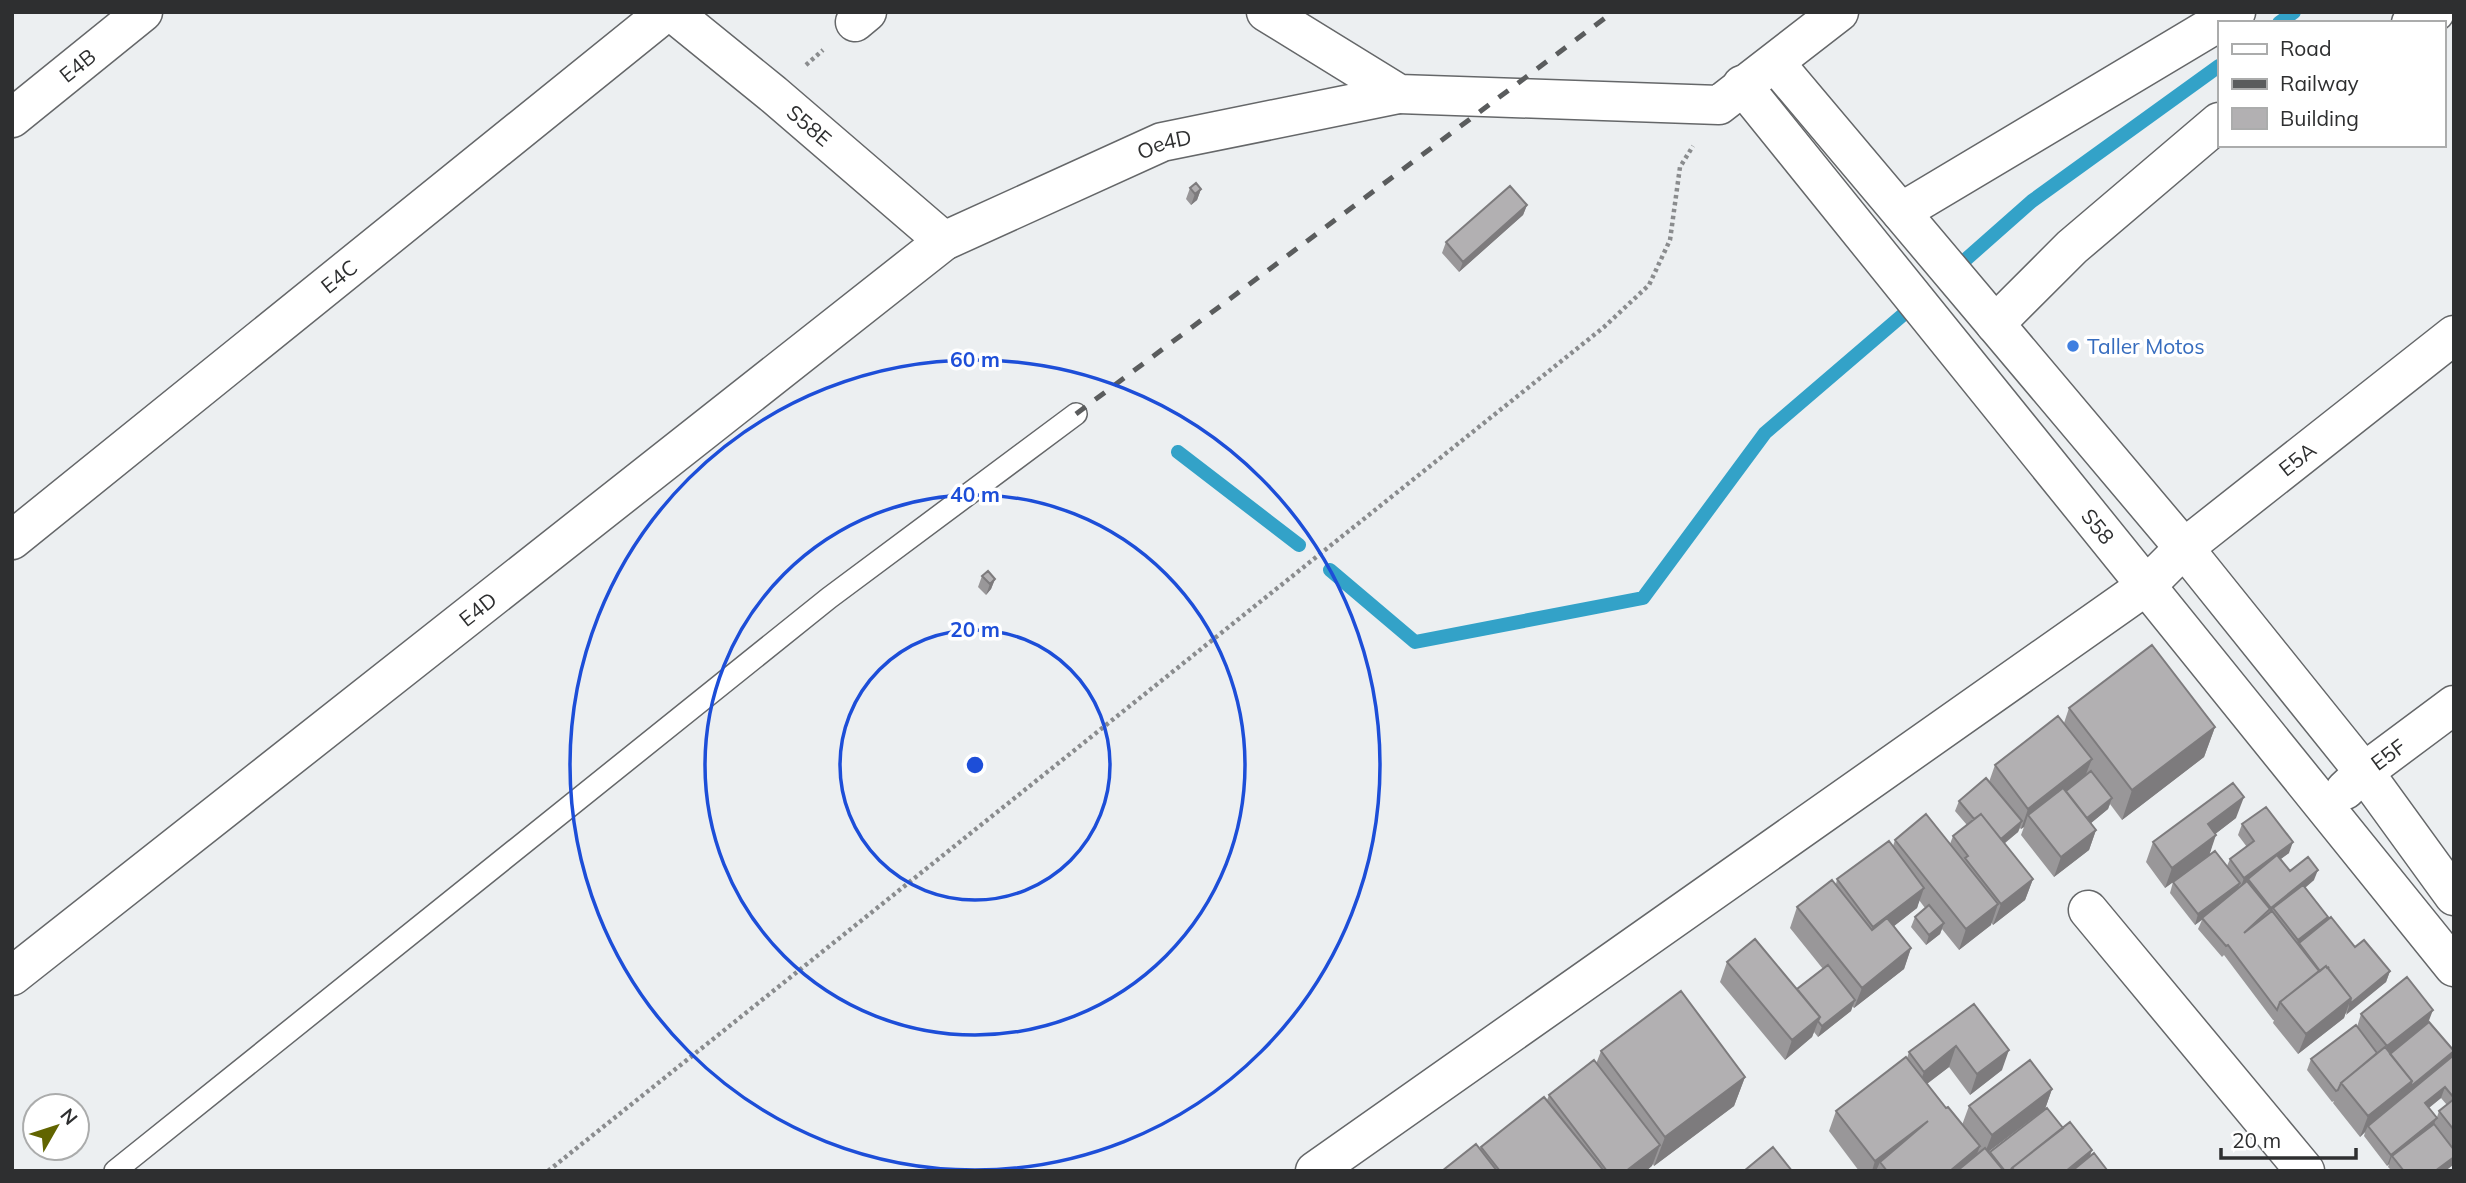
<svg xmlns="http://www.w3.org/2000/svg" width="2466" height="1183" font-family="Mulish,sans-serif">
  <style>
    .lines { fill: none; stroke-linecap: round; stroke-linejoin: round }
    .stream { stroke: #33a2c8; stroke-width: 14 }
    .service-casing { stroke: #656769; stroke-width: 24 }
    .minor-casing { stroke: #656769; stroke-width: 41 }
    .path { stroke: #8a8c8e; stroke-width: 4.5; stroke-dasharray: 3.5 3.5; stroke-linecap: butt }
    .service { stroke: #fff; stroke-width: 21 }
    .minor { stroke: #fff; stroke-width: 38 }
    .rail { stroke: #5a5c5d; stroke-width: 5; stroke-dasharray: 12 12; stroke-linecap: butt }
    .wall { fill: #999799; fill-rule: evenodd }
    .shaded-wall { fill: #7d7b7d }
    .building { fill: #b2b0b2; stroke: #7d7b7d; stroke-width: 2 }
    .ring { fill: none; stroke: #1d4ed8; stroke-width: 3.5 }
    .shop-dot { fill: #3f7fe0; stroke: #fff; stroke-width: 2.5 }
    .labels { text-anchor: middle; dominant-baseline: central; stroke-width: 7; stroke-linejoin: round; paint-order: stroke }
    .street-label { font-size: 21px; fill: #2e2f30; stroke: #fff }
    .shop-label { font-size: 21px; fill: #366cbe; stroke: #fff; text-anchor: start }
    .centre { fill: #1d4ed8; stroke: #fff; stroke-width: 3.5 }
    .ring-label { font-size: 21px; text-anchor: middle; font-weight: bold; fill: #1d4ed8; stroke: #fff; stroke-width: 7; stroke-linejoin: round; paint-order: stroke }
  </style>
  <rect width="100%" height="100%" fill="#eceff1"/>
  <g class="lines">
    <path class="stream" d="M2279,23L2294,12
      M1955,269L2032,201L2219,66
      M1178,452L1299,545
      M1330,570L1415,642L1643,598L1765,433L1912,307"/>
    <g class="service-casing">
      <path id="service" d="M115,1171L829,598L1076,414"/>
    </g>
    <g class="minor-casing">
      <g id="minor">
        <path id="s1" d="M672,12L773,94L944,241"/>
        <path d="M1266,12L1399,94L1719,105L1839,12"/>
        <path d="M855,22L867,12"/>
        <path d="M2411,23L2435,12"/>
        <path d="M1775,63L2184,548L2364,772L2454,896"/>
        <path id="s2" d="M1742,85L2454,967"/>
        <path id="s3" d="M12,118L143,12"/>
        <path d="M1901,212L2236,12"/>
        <path d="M1995,324L2072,247L2219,122"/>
        <path id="s4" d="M12,540L666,12"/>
        <path id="s5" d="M2345,790L2364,772L2454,705"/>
        <path d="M2088,910L2305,1171"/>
        <path id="s6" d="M12,976L944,241L1162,142L1399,94"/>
        <path id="s7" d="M1315,1171L2146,586L2184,548L2454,335"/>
      </g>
    </g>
    <path class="path" d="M806,65L823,50
      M548,1171L1604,327L1649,285L1670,240L1680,167L1693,146"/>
    <use href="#service" class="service"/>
    <use href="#minor" class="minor"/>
    <path class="rail" d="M1076,414L1613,12"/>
  </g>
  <path class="wall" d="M1190,188L1201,189L1197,200L1191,205L1186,199Z
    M1527,205L1523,215L1459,272L1442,253L1446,242Z
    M982,576L995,579L991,589L986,595L978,587Z
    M2069,708L2215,727L2204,757L2122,820L2110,804L2108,809L2091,823L2096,830L2089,850L2054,877L2021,835L2024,827L2021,829L2020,828L2018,832L2004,844L2033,879L2025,900L1993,925L1991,922V925L1959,950L1942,929L1940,934L1926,945L1911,927L1915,917L1925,908L1919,900L1917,908L1894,926L1911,948L1904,969L1854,1008L1852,1006L1851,1011L1818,1037L1814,1032L1812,1037L1785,1060L1720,982L1727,962L1797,989L1823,969L1790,928L1797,907L1836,884L1837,879L1893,846L1895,840L1950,844L1953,836L1967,825L1955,811L1959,801L1989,782L1995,765L2064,723Z
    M2236,818L2215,834L2209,856L2227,866L2230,859L2247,847L2238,835L2242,824L2289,853L2280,859L2290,871L2314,880L2305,888L2328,917L2327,921L2355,947L2390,971L2386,982L2345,1014L2344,1018L2298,1054L2273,1023L2274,1020H2273L2224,955L2222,957L2198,929L2202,920L2195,925L2170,893L2173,882L2208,856L2165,888L2146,862L2153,842Z
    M1974,1004L2002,1070L1970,1095L1949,1067L1927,1084L1946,1108L1962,1125L1969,1106L2052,1089L2045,1109L1988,1152L1990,1154V1152L2063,1128L2107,1171H1859L1829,1131L1836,1111L1907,1058L1909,1052Z
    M2361,1014L2428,1023L2452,1057L2454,1055V1163L2453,1165L2445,1171H2392L2388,1167L2389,1164L2387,1166L2364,1136L2365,1132L2360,1137L2333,1103L2334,1101L2332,1102L2307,1070L2311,1059L2357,1027ZM2441,1098L2447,1105L2439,1111L2437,1117L2429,1108Z
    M1601,1051L1745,1077L1734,1106L1654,1166L1653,1164L1646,1171H1442L1480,1149L1481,1147L1547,1100L1549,1095L1596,1064Z"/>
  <path class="shaded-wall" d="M1201,189L1197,200L1191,205L1195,194Z
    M1527,205L1523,215L1459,272L1463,262Z
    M995,579L991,589L986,595L990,584Z
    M2215,727L2204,757L2122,820L2132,790Z
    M2092,759L2084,779L2028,815L2024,827L2021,829L2028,809Z
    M2244,797L2236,818L2201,845L2208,824Z
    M2112,798L2108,809L2079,833L2083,822Z
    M2022,821L2018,832L1991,854L1995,844Z
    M2096,830L2089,850L2054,877L2061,857Z
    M2216,835L2209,856L2165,888L2172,868Z
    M2293,842L2289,853L2250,882L2248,879L2246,885L2240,889L2244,878Z
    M2318,870L2314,880L2276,912L2273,908L2270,916L2267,919L2271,908Z
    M2033,879L2025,900L1993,925L2001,904Z
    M2240,883L2236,893L2195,925L2198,914Z
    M1924,888L1917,908L1866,948L1873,927Z
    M1998,904L1991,925L1959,950L1966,929Z
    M2328,917L2324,927L2299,943L2297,949L2294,951L2298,940Z
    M1944,923L1940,934L1926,945L1929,935Z
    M1911,948L1904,969L1854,1008L1862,988Z
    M2390,971L2386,982L2346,1015L2350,1004Z
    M2351,998L2344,1018L2298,1054L2306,1034Z
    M1855,1000L1851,1011L1818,1037L1822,1026Z
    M2433,1010L2425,1031L2380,1066L2387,1046Z
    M1820,1017L1812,1037L1785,1060L1792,1040Z
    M1956,1046L1949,1067L1916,1092L1924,1072Z
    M2009,1050L2002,1070L1970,1095L1977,1074Z
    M2454,1051L2450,1062L2368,1126L2365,1132L2360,1137L2368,1116L2412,1081Z
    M1745,1077L1734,1106L1654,1166L1665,1137Z
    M2445,1087L2441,1098L2421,1114L2425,1103Z
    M2052,1089L2045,1109L1984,1155L1992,1135Z
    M2436,1119L2432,1129L2392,1156L2389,1164L2387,1166L2391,1155Z
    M1928,1121L1880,1162L1876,1171H1872L1875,1161Z
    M1660,1145L1652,1166L1646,1171H1626Z
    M1980,1146L1972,1167L1968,1171H1950Z
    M2092,1150L2085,1171H2066Z
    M2454,1157L2453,1165L2445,1171H2435Z"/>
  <path class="building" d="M1196,183L1201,189L1195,194L1190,188Z
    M1510,186L1527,205L1463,262L1446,242Z
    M988,571L995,579L990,584L982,576Z
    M2152,645L2215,727L2132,790L2069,708Z
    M2058,716L2092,759L2028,809L1995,765Z
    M2091,771L2112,798L2087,818L2066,791Z
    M1986,778L2022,821L2001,839L1981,814L1974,819L1959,801Z
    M2233,783L2244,797L2208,824L2216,835L2172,868L2153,842Z
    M2063,788L2096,830L2061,857L2028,815Z
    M2266,807L2293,842L2244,878L2230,859L2254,841L2242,824Z
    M1926,814L1998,904L1966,929L1895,840Z
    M1981,814L2033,879L2001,904L1965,858L1968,856L1953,836Z
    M1889,841L1924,888L1873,927L1837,879Z
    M2215,851L2240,883L2198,914L2173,882Z
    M2277,855L2290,871L2308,857L2318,870L2271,908L2248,879Z
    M1832,880L1872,930L1887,918L1911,948L1862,988L1797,907Z
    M2247,881L2270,909L2244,933L2272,911L2319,971L2280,1002L2277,1010L2228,945L2226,946L2202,918Z
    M2303,885L2328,917L2298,940L2273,908Z
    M1929,905L1944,923L1929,935L1915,917Z
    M2331,917L2355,947L2364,940L2390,971L2350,1004L2351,998L2328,968L2329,967L2327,968L2326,966L2320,971L2299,943Z
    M1755,939L1820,1017L1792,1040L1727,962Z
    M1828,965L1855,1000L1822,1026L1818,1021L1820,1017L1797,989Z
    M2326,966L2351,998L2306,1034L2280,1002Z
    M2407,977L2433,1010L2387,1046L2361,1014Z
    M1681,991L1745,1077L1665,1137L1601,1051Z
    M1974,1004L2009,1050L1977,1074L1956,1046L1924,1072L1909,1052Z
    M2429,1022L2454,1051L2410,1087L2412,1081L2390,1054Z
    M2356,1025L2377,1053L2341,1083L2338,1090L2336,1091L2311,1059Z
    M2385,1047L2412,1081L2368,1116L2341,1083Z
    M2454,1055V1098L2445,1087L2425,1103L2437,1118L2391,1155L2368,1126Z
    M1906,1057L1946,1108L1948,1107L1980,1146L1950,1171H1887L1880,1162L1928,1121L1875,1161L1836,1111Z
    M1594,1060L1660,1145L1626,1171H1607L1549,1095Z
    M2030,1060L2052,1089L1992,1135L1969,1106Z
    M1544,1097L1604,1171H1500L1481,1147Z
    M2454,1099V1130L2439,1111Z
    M2047,1108L2063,1128L2012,1168L2010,1171H2005L1990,1152Z
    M2070,1122L2092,1150L2066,1171H2015L2012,1168Z
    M2434,1124L2454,1150V1157L2435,1171H2404L2392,1156Z
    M1476,1144L1497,1171H1442Z
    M1773,1147L1792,1171H1744Z
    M1985,1148L2004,1171H1957Z
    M2094,1153L2107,1170L2072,1171Z"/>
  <g class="ring">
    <circle cx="975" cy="765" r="135"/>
    <circle cx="975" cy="765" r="270"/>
    <circle cx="975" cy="765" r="405"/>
  </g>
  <circle class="shop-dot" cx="2073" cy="346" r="7"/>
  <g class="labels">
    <g class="street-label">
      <text stroke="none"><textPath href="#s3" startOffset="84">E4B</textPath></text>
      <text stroke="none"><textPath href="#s1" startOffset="178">S58E</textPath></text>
      <text stroke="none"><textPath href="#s6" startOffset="1428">Oe4D</textPath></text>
      <text stroke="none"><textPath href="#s4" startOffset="420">E4C</textPath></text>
      <text stroke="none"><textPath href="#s7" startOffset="1214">E5A</textPath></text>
      <text stroke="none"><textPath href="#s2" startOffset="567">S58</textPath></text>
      <text stroke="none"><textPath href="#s6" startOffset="593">E4D</textPath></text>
      <text stroke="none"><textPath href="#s5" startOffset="56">E5F</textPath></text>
    </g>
    <g class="shop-label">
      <text x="2087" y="346">Taller Motos</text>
    </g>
  </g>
  <circle cx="975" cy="765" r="10" class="centre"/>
  <g class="ring-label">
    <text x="975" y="367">60 m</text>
    <text x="975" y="502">40 m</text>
    <text x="975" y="637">20 m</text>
  </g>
  <rect width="2466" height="1183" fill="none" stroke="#2e2f30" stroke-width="28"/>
  <rect x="2218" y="21" width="228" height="126" fill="#ffffff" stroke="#abacac" stroke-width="2"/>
  <rect x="2232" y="44" width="35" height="10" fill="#ffffff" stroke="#abacac" stroke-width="2"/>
  <text x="2280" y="56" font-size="21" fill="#2e2f30">Road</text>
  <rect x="2232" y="79" width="35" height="10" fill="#5a5c5d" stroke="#abacac" stroke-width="2"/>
  <text x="2280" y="91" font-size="21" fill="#2e2f30">Railway</text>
  <rect x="2232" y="108" width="35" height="21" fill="#b2b0b2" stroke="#abacac" stroke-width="2"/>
  <text x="2280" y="126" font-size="21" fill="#2e2f30">Building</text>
  <g transform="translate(56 1127) rotate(51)"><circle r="33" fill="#ffffff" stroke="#abacac" stroke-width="2"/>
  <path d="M0-5L12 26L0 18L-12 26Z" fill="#616400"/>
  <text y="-10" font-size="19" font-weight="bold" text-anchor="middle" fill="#2e2f30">N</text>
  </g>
  <path d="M2221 1148v10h135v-10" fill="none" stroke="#2e2f30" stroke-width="3.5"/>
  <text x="2232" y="1148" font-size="21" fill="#2e2f30" stroke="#ffffff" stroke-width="5" paint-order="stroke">20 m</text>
</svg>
